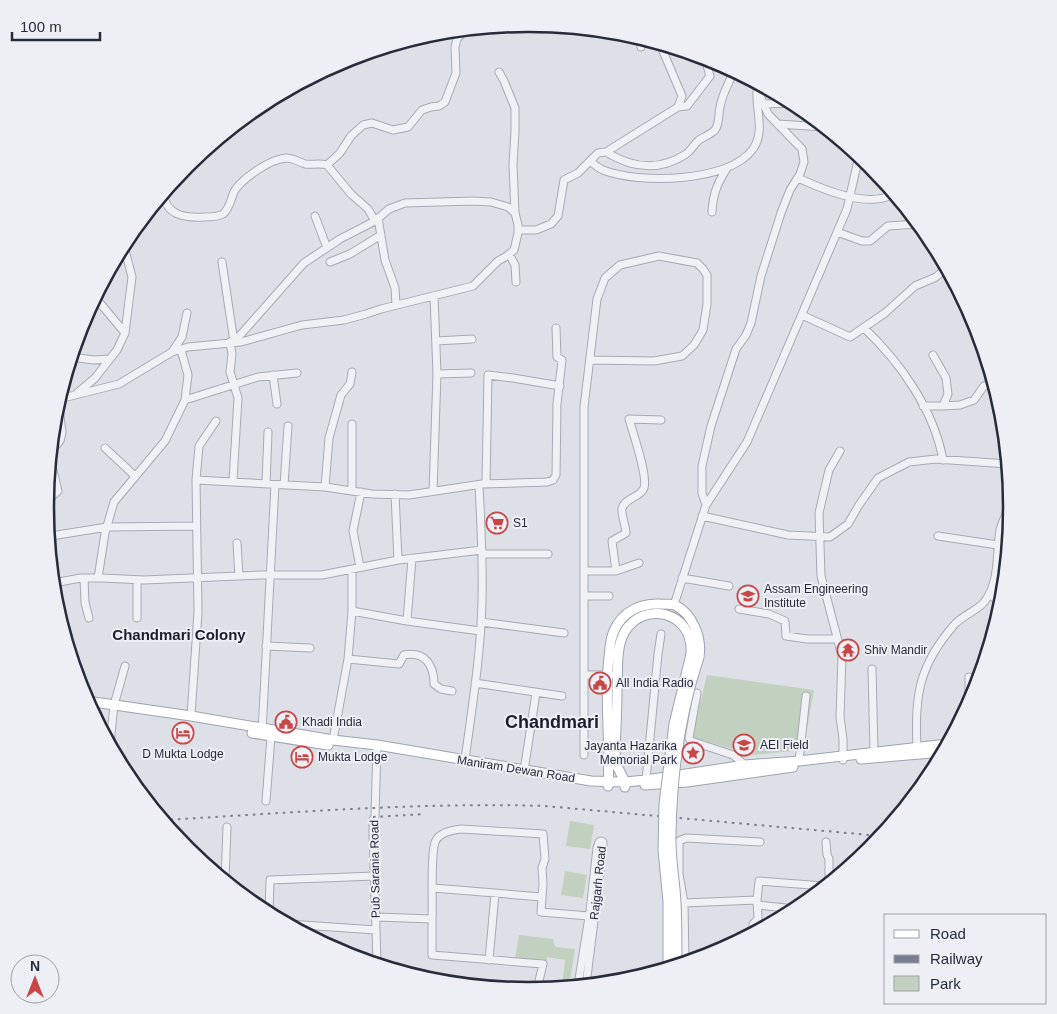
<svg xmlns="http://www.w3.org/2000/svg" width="1057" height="1014" font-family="Arial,sans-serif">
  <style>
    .green { fill: #c1d0bf }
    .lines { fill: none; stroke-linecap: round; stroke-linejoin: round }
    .minor-casing { stroke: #a6aab4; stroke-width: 9 }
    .major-casing { stroke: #9da3b2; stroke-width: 11 }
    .minor { stroke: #f0f1f5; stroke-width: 7 }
    .major { stroke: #fff; stroke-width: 9 }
    .rail { stroke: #787d90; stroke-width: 2; stroke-dasharray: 2.5 5; stroke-linecap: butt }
    .major-bridge-casing { stroke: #9da3b2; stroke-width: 11; stroke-linecap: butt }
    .major-bridge { stroke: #fff; stroke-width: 9 }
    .labels { text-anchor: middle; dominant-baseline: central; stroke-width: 4; stroke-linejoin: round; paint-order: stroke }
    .poi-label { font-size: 12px; fill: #272c3d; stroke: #edeff4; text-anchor: start }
    .street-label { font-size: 12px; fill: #272c3d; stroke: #edeff4 }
    .quarter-label { font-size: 15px; font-weight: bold; fill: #1a1e2d; stroke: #edeff4 }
    .district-label { font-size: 18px; font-weight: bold; fill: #1a1e2d; stroke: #edeff4 }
    .rim { fill: none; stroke: #272c3d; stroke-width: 2.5 }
  </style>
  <rect width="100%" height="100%" fill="#dde0e7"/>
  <path class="green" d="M707,675L814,690L803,750L752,755L692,737Z
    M570,821L594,825L590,849L566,846Z
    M565,871L587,875L583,898L561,895Z
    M519,935L553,939L554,944L556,947L575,949L569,986L562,987L565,960L547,957V963L515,959Z"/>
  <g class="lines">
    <g class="minor-casing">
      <path id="minor" d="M639,38L641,47
        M764,104L793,103
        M678,107L687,106L710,76L705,58
        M778,124L823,127
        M606,152C632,168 659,172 686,154C691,151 694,144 699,140C704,137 711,134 715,130C720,123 718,115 720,107C722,94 729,83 734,71
        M590,161C594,164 598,168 603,170C638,184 729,183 753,149C765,132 756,111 757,92
        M327,165L340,153L351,136L363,125L372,123L393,130L408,127L422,110L431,107L439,106L445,102L456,73L455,47L457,39L465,30
        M798,178C822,189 868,209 893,194
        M163,194C167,216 185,218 204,217C210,217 218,217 223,214C230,209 231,197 235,190C244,177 271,159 286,158C294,158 298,162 305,164C312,165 320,163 327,165L351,194L368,209L375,221
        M712,212C713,194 717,184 727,168
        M315,216L327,248
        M378,218L385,260L395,288L396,305
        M518,230H536L551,224L558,216L564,180L578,173L598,153L606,152L678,107L682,96L660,44
        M837,232L862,241H870L888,226L918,224
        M509,254L515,265L516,282
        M222,262L234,342L304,263L340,239L375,221L389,209L405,203L473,201L491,202L508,207L515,213
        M330,262L350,254L381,235
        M95,297L125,333
        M802,315L850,337L885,313L915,286L936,277L946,268
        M864,328C900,362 934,410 943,460
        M436,341L472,339
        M230,342L232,354L230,372L238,398L233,481
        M181,350L188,375L185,400
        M172,352L182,337L187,313
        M71,357L94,360L109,359
        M437,374L471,373
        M273,375L277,404
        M75,395L95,378L117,350L125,333L132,277L125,250L122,247
        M59,399L119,384L172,352L188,347L241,342L302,325L344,320L366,314L381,309L473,286L498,261L507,256L514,250L518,233V225L515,213L513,165L515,131V108L504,81L499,72
        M923,406H943L948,394L946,378L933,355
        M943,406L960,405L974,400L984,386L994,384
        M105,448L135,476
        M51,451L60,441L62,432L58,401
        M840,451L829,470L819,513L821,576L842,656L840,717L843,739V760
        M196,480L325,487L372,494L409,495L482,484L547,482L553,480L556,475L557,404L562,360L557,357L556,328
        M266,484L268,432
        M486,484L488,375L513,378L560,386
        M284,485L288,426
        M325,487L329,438L341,395L350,384L352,372
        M352,490V424
        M433,491L437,374L434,296
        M395,494L398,560
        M46,501L58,491L50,458
        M706,505L702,493V466L711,426L736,349L746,335L751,323L761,276L781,213L790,190L800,174L804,162L802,149L768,114L757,89V84
        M702,516L788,535L830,537L848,524L859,505L878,478L909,462L936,459L1008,464
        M51,536L107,527L196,526
        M938,536L998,545
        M237,543L239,576
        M482,554H548
        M360,567L353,531L361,492
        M352,569V611
        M584,571H616L612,541L626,533C626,527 621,514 622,509C624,498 640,498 644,488C648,476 633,433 629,419L661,420
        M616,571L639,563
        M84,578L85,603L89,618
        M98,578L105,533L114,502L165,441L185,400L258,377L297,373
        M682,578L729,586
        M53,583L81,578H102L144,580L261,575H322L398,560L482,550
        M992,588L993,597L1002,604
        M584,596H609
        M674,605L706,505L747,442L847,209L859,156
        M739,609L769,614L785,621L786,636L807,639H837
        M137,618V580
        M407,621L480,631
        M481,622L564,633
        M266,646L310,648
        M348,659L399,664L404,655C425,651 434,665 434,684L441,689L452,691
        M872,669L874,751
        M584,675H611
        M475,683L562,696
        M697,693L689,738L691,741L733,755L745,765V768
        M969,704V677
        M191,716L198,612L196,480L199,446L216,421
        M262,732L275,485
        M333,740L348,659L352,611L407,621L412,558
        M110,744L114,705L125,666
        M917,751C915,697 917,667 955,624C963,615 979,610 985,601C1000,581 996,553 1000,530C1002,521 1008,511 1011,502
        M584,755V407L597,299L605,278L620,265L659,256L697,263L703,269L707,275V304L703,330L694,345L682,356L654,361L590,360
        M465,760C472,707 481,654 482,600C483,562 481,523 479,485
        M799,761L806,696
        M524,771L536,693
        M646,780L658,654L661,634
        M266,801L271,737
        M826,842L827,855L829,859V883
        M225,880L227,827
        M433,888L542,897
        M757,900L759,881L824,886
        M684,903L757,900L758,919L753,924V932
        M757,905L796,909
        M269,913L270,880L375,876
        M376,917L432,919C433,904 430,850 436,840C441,832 452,830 461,829L543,834L545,859L542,868L543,884L541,912L589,916
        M432,919V955L543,964L537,989
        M288,924L376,930
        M753,924L765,926
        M489,960L495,894
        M685,962L684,903L679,874V841L686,838L760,842
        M377,963L373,833V820L375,817L377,745
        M578,985L590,911L597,848L599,842L601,841L603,842V848L586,985"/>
    </g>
    <g class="major-casing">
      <path id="major" d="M87,701L191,716L333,740L377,745L591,781L625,782L646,780L745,765L799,761L947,744
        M252,733L328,745
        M861,759L943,752
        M645,785L687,782L793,767
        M608,786C611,743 604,700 609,657C610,648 610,639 614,631C622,612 640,603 660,604C664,604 670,604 675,605C693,614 702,638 699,657
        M625,787V782L616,764L615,751C616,730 617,708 617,686C618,669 616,648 624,633C642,600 694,610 691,654"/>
    </g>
    <use href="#minor" class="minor"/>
    <use href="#major" class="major"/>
    <path class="rail" d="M373,817L425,814
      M163,820C290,813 418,802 545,806L881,836"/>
    <g class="major-bridge-casing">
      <path id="major-bridge" d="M677,965C677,944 677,924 676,903C675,880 670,858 671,834C672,774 680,714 699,657
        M668,967V901L663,850L664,804L674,724L691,654"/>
    </g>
    <use href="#major-bridge" class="major-bridge"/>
  </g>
  <defs>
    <g id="supermarket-ring" transform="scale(1.125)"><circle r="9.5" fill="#edeff4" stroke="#c94647" stroke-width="1.5"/><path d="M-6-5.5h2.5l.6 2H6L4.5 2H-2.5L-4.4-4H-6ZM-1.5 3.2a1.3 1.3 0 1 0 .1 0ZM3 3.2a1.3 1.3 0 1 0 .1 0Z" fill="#c94647"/></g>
    <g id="university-ring" transform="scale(1.125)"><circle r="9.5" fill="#edeff4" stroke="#c94647" stroke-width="1.5"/><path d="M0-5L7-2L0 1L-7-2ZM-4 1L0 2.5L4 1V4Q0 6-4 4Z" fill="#c94647"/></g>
    <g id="temple-ring" transform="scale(1.125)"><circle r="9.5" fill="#edeff4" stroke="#c94647" stroke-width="1.5"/><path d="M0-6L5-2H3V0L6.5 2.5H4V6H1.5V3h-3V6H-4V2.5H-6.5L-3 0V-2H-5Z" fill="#c94647"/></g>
    <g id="civic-ring" transform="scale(1.125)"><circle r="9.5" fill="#edeff4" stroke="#c94647" stroke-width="1.5"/><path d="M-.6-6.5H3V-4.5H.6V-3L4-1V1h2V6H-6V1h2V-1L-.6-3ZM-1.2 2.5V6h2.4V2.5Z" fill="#c94647"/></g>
    <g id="hotel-ring" transform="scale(1.125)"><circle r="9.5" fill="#edeff4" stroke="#c94647" stroke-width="1.5"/><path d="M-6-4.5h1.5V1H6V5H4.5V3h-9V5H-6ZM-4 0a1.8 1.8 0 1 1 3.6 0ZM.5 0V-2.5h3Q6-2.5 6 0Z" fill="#c94647"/></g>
    <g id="sight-ring" transform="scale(1.125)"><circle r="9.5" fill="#edeff4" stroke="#c94647" stroke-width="1.5"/><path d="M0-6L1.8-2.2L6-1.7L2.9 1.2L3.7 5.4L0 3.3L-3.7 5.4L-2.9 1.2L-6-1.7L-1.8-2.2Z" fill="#c94647"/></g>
  </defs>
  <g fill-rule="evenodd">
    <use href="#supermarket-ring" x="497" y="523"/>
    <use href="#university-ring" x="748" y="596"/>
    <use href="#temple-ring" x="848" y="650"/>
    <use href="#civic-ring" x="600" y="683"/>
    <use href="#civic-ring" x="286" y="722"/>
    <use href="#hotel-ring" x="183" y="733"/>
    <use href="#university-ring" x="744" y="745"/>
    <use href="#sight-ring" x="693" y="753"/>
    <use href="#hotel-ring" x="302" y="757"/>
  </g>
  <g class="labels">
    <g class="poi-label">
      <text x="513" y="523">S1</text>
      <text x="764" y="589">Assam Engineering<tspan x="764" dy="14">Institute</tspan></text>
      <text x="864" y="650">Shiv Mandir</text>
      <text x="616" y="683">All India Radio</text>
      <text x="302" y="722">Khadi India</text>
      <text x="760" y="745">AEI Field</text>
      <text x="677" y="746" text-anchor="end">Jayanta Hazarika<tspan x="677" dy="14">Memorial Park</tspan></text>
      <text x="183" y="754" text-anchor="middle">D Mukta Lodge</text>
      <text x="318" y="757">Mukta Lodge</text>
    </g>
    <g class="street-label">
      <text transform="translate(516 769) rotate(9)">Maniram Dewan Road</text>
      <text transform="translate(375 869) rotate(-91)">Pub Sarania Road</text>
      <text transform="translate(598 883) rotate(-84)">Rajgarh Road</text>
    </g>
    <g class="quarter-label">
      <text x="179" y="634">Chandmari Colony</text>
    </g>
    <g class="district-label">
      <text x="552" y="722">Chandmari</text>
    </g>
  </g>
  <path d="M0 0H1057V1014H0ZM528 32H529A474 474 0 0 1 1003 506V508A474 474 0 0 1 529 982H528A474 474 0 0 1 54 508V506A474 474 0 0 1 528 32Z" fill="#edeff4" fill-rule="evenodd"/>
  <path class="rim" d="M528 32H529A474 474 0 0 1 1003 506V508A474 474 0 0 1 529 982H528A474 474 0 0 1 54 508V506A474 474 0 0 1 528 32Z"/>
  <rect x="884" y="914" width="162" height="90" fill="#edeff4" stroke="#9ea1ab"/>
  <rect x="894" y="930" width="25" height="8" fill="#ffffff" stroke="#9ea1ab"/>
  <text x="930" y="939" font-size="15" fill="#272c3d">Road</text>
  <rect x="894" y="955" width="25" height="8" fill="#787d90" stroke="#9ea1ab"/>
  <text x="930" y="964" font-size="15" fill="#272c3d">Railway</text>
  <rect x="894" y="976" width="25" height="15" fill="#c1d0bf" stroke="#9ea1ab"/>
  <text x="930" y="989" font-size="15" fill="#272c3d">Park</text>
  <g transform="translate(35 979)"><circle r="24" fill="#edeff4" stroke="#9ea1ab"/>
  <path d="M0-4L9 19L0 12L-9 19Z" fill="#c94647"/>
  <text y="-8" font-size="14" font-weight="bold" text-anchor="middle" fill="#272c3d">N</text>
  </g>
  <path d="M12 32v8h88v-8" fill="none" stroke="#272c3d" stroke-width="2.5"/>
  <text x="20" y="32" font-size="15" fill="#272c3d" stroke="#edeff4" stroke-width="4" paint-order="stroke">100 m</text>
</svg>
